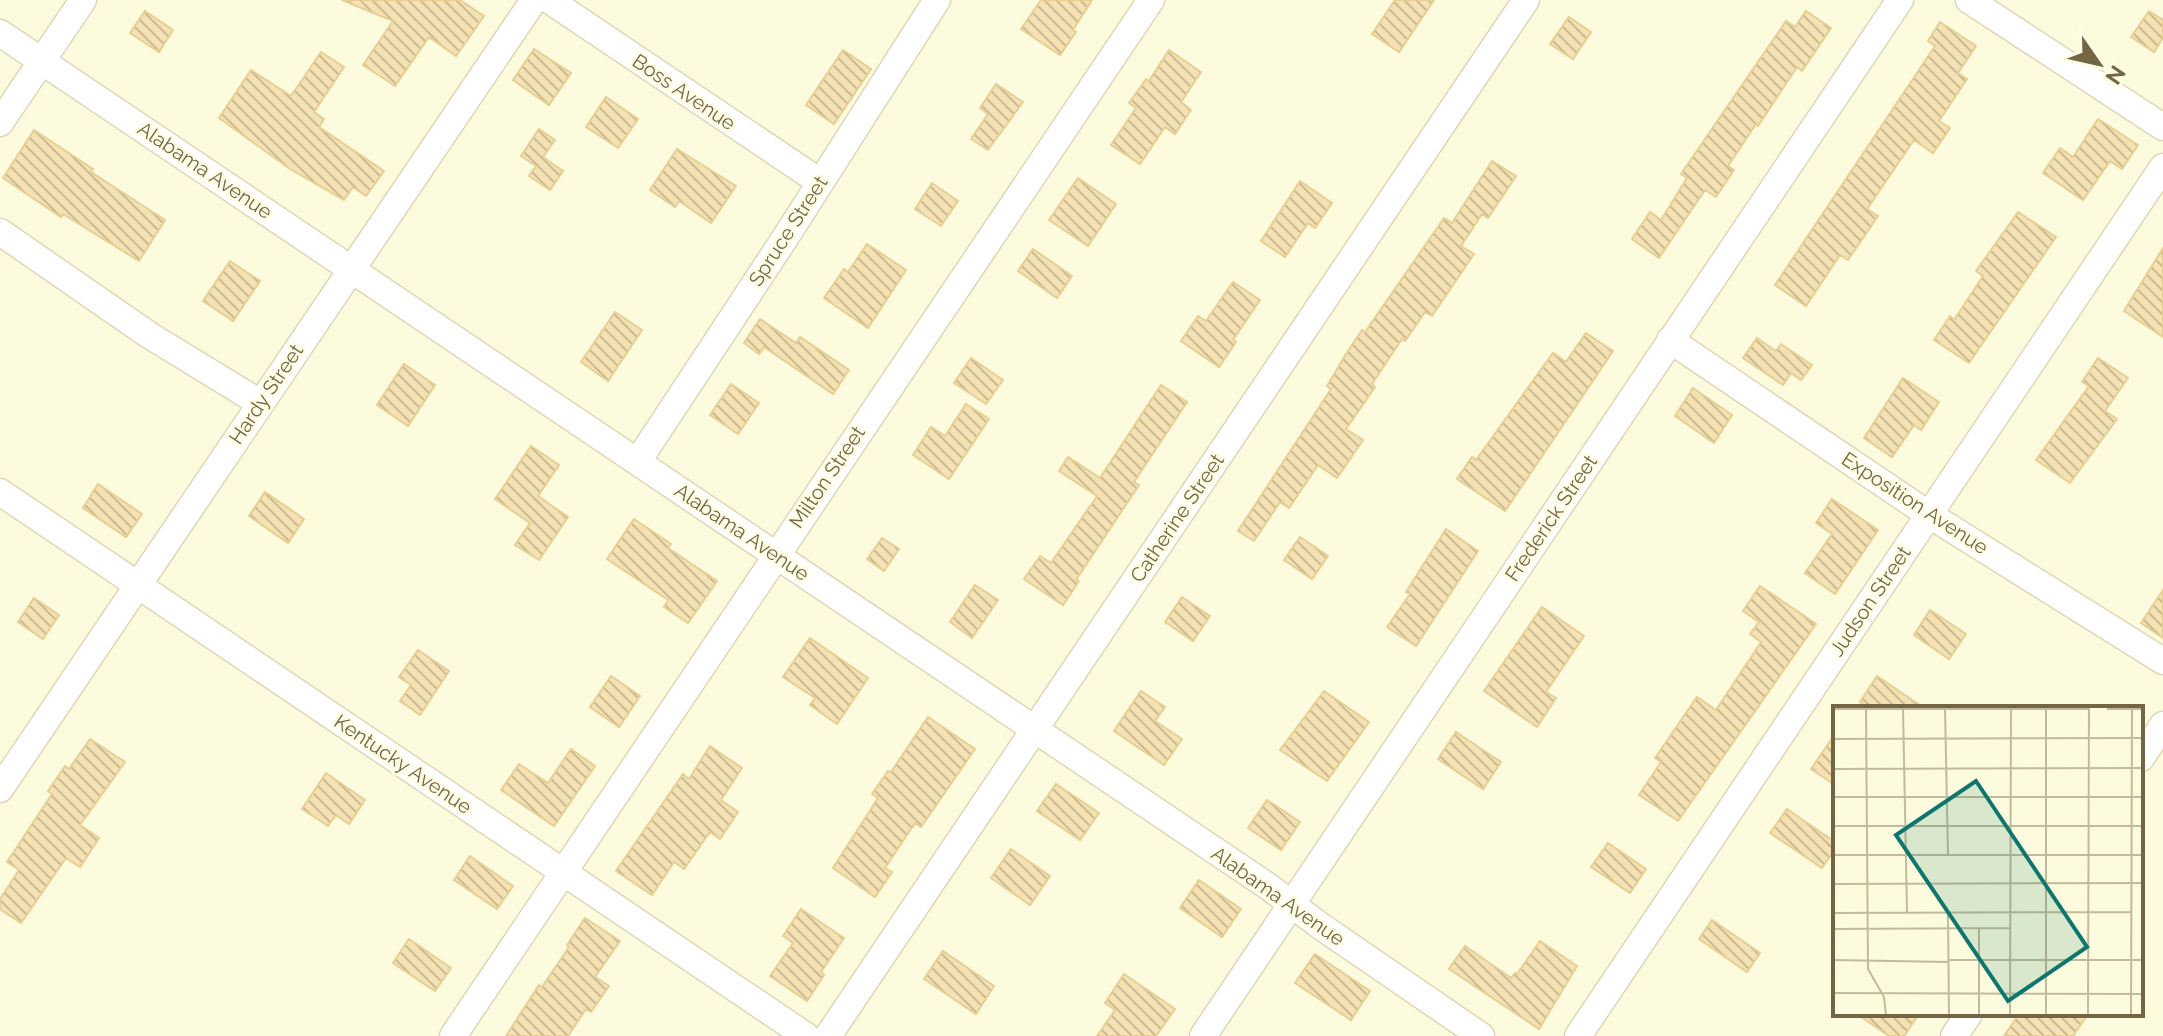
<svg xmlns="http://www.w3.org/2000/svg" width="2163" height="1036" font-family="Raleway,sans-serif">
  <style>
    .building { fill: url(#building-back-hatch); stroke: #e7cf94; stroke-width: 2 }
    .lines { fill: none; stroke-linecap: round; stroke-linejoin: round }
    .minor-casing { stroke: #ded7b7; stroke-width: 29 }
    .minor { stroke: #fff; stroke-width: 26 }
    .labels { text-anchor: middle; dominant-baseline: central; stroke-width: 6; stroke-linejoin: round; paint-order: stroke }
    .street-label { font-size: 20px; fill: #746545; stroke: #fffde5 }
    .inset-road { fill: none; stroke: #c2ba9c; stroke-width: 2 }
    .view { fill: #0f766e; fill-opacity: 0.15; stroke: #0f766e; stroke-width: 4 }
    .inset-edge { fill: none; stroke: #746545; stroke-width: 4 }
  </style>
  <defs>
    <pattern id="building-back-hatch" width="6" height="6" patternUnits="userSpaceOnUse" patternTransform="scale(2)"><rect width="6" height="6" fill="#f4e2b4"/><path d="M-1 5l2 2M0 0l6 6M5-1l2 2" fill="none" stroke="#cabb94"/></pattern>
  </defs>
  <rect width="100%" height="100%" fill="#fdfbde"/>
  <path class="building" d="M342,0H460L484,16L456,56L429,37L395,86L363,65L393,21Z
    M1041,0H1092L1073,30L1076,32L1060,55L1021,29Z
    M1395,0H1434L1399,52L1372,34Z
    M145,11L173,30L159,52L130,33Z
    M1806,11L1831,28L1802,71L1797,67L1758,126L1756,124L1728,166L1734,170L1716,197L1705,190L1659,258L1632,239L1650,212L1661,220L1687,178L1681,174L1786,21L1795,27Z
    M2149,11L2163,20V38L2154,52L2131,37Z
    M1569,17L1591,32L1573,59L1550,44Z
    M1940,22L1976,46L1958,73L1967,79L1939,121L1950,128L1933,153L1914,140L1867,209L1878,216L1848,260L1840,255L1806,306L1775,285L1935,46L1928,41Z
    M534,49L571,73L549,105L513,80Z
    M843,50L871,69L834,124L806,105Z
    M1169,50L1201,72L1181,102L1191,110L1175,134L1165,127L1140,164L1111,145L1136,108L1129,103L1146,79L1149,81Z
    M321,52L344,67L314,112L324,119L319,127L384,171L366,196L353,187L344,200L290,169L219,118L251,70L291,96Z
    M996,84L1023,102L988,150L971,139L988,114L980,108Z
    M606,97L638,119L618,148L586,127Z
    M2098,119L2138,145L2122,169L2110,161L2083,200L2043,173L2060,148L2073,157Z
    M539,129L555,140L543,157L563,171L550,190L529,176L536,166L521,156Z
    M34,130L93,169L91,172L165,220L139,261L63,214L61,217L3,178Z
    M677,149L736,186L711,223L679,201L675,207L650,190Z
    M1492,161L1516,176L1488,218L1482,214L1461,246L1474,254L1432,316L1425,312L1405,341L1402,339L1372,384L1375,387L1346,429L1363,440L1337,478L1318,465L1289,508L1280,502L1254,541L1238,531L1331,389L1327,386L1346,354L1362,330L1365,332L1444,218L1452,223Z
    M1078,178L1116,204L1088,246L1049,220Z
    M1300,181L1332,203L1315,228L1308,223L1285,257L1261,241Z
    M932,183L958,201L941,226L915,209Z
    M2018,212L2056,237L1969,363L1934,340L1950,316L1954,320L1983,276L1976,271Z
    M867,244L906,270L868,328L824,298L844,269L848,272Z
    M2163,248V337L2124,311Z
    M1033,249L1072,276L1057,298L1018,271Z
    M230,261L260,281L233,321L203,301Z
    M1233,282L1260,300L1233,340L1236,342L1219,367L1181,341L1198,316L1206,321Z
    M615,312L642,330L608,381L581,362Z
    M760,319L796,343L800,337L849,370L833,394L764,347L759,354L744,343Z
    M1586,333L1613,351L1505,511L1457,479L1472,457L1476,460L1553,353L1566,362Z
    M1757,338L1776,351L1781,344L1812,365L1801,380L1791,373L1783,385L1743,358Z
    M971,358L1003,380L986,404L954,383Z
    M2098,358L2128,378L2105,411L2117,419L2070,483L2036,460L2089,386L2082,382Z
    M404,364L435,385L408,426L377,405Z
    M1903,378L1939,402L1921,430L1914,425L1892,457L1864,438Z
    M731,384L759,403L738,434L710,415Z
    M1161,385L1187,402L1134,482L1139,485L1076,580L1079,581L1063,605L1024,579L1040,556L1051,563L1097,496L1059,471L1068,457L1100,478Z
    M1693,388L1732,415L1714,443L1675,416Z
    M966,404L989,419L949,479L913,455L931,427L945,436Z
    M531,446L559,465L538,496L568,517L539,560L515,545L530,523L495,499Z
    M98,484L142,514L126,537L83,508Z
    M265,492L304,519L288,543L249,516Z
    M1832,499L1878,530L1835,594L1805,573L1832,534L1816,523Z
    M634,519L671,544L668,548L717,581L688,623L664,607L668,600L607,559Z
    M1446,529L1478,551L1416,646L1387,627L1410,594L1406,592Z
    M1300,537L1328,556L1312,579L1284,560Z
    M882,538L899,549L884,571L867,559Z
    M975,585L998,600L972,638L950,622Z
    M1760,586L1816,624L1678,821L1639,795L1661,762L1655,758L1697,697L1716,710L1761,642L1750,634L1759,622L1743,611Z
    M2163,590V638L2141,623Z
    M1182,597L1210,616L1193,641L1165,622Z
    M34,598L59,615L43,639L18,622Z
    M1542,607L1584,636L1546,692L1556,698L1537,727L1484,691Z
    M1930,610L1966,634L1949,659L1914,635Z
    M810,638L868,678L837,724L810,705L815,698L783,677Z
    M418,650L449,671L420,715L400,701L411,685L399,677Z
    M611,676L640,696L619,727L590,707Z
    M1877,676L1924,708H1870L1860,702Z
    M1141,691L1165,707L1155,721L1182,739L1164,765L1114,731Z
    M1324,691L1369,722L1327,781L1280,750Z
    M928,717L975,749L921,827L915,823L885,868L892,872L875,897L833,868L878,798L872,794L888,771L891,772Z
    M1456,732L1501,762L1483,789L1438,759Z
    M1835,734V785L1811,769Z
    M90,739L125,762L80,825L99,838L80,867L66,858L21,923L0,909V899L19,870L7,862L52,794L48,791L65,766L69,769Z
    M710,746L742,768L721,800L738,812L720,839L710,832L684,869L674,862L652,895L616,871L683,774L689,779Z
    M571,749L595,766L554,826L501,790L519,764L548,783Z
    M326,773L365,800L349,824L336,815L328,826L302,809Z
    M1056,784L1099,813L1080,840L1037,811Z
    M1267,800L1300,822L1281,850L1248,828Z
    M1787,809L1835,842V849L1822,868L1770,833Z
    M1608,843L1646,869L1630,893L1591,867Z
    M1011,849L1050,876L1030,905L991,878Z
    M470,856L513,886L497,909L454,880Z
    M1199,880L1241,909L1222,937L1180,908Z
    M801,909L844,938L821,972L824,975L807,1001L770,976L793,943L783,936Z
    M585,918L620,941L595,977L609,986L591,1012L586,1009L568,1036H506L539,985L542,987L569,947L567,945Z
    M1712,920L1760,953L1747,972L1699,939Z
    M409,939L451,968L435,991L393,963Z
    M1540,941L1577,966L1539,1029L1449,969L1465,946L1511,978L1515,973L1517,974Z
    M943,951L994,986L976,1014L924,979Z
    M1315,954L1370,991L1351,1020L1295,983Z
    M1124,974L1175,1009L1156,1036H1097L1115,1010L1105,1003Z
    M1857,1014H1919L1904,1036H1889Z
    M2019,1014H2088L2073,1036H2004Z"/>
  <g class="lines">
    <g class="minor-casing">
      <path id="minor" d="M549,0L820,182
        M1969,0L2163,127
        M0,33L1269,887L1319,925L1481,1036
        M0,123L83,0
        M0,232L149,335L260,403
        M1670,340L1928,514L2163,661
        M638,461L787,235L937,0
        M0,492L806,1036
        M2141,758L2163,725
        M0,789L534,0
        M453,1036L1151,0
        M828,1036L1526,0
        M1203,1036L1900,0
        M1578,1036L2163,167
        M1954,1036L1969,1014"/>
    </g>
    <use href="#minor" class="minor"/>
  </g>
  <g class="labels">
    <g class="street-label">
      <text transform="translate(684 92) rotate(34)">Boss Avenue</text>
      <text transform="translate(205 170) rotate(34)">Alabama Avenue</text>
      <text transform="translate(788 231) rotate(-57)">Spruce Street</text>
      <text transform="translate(266 394) rotate(-56)">Hardy Street</text>
      <text transform="translate(827 477) rotate(-56)">Milton Street</text>
      <text transform="translate(1915 503) rotate(33)">Exposition Avenue</text>
      <text transform="translate(1177 518) rotate(-56)">Catherine Street</text>
      <text transform="translate(1551 518) rotate(-56)">Frederick Street</text>
      <text transform="translate(742 532) rotate(34)">Alabama Avenue</text>
      <text transform="translate(1870 601) rotate(-56)">Judson Street</text>
      <text transform="translate(403 764) rotate(34)">Kentucky Avenue</text>
      <text transform="translate(1278 896) rotate(35)">Alabama Avenue</text>
    </g>
  </g>
  <g transform="translate(1833 706)">
    <rect width="310" height="310" fill="#fdfbde"/>
    <path class="inset-road" d="M33,1L35,263L51,291L53,309M70,2L74,206M112,2L115,149M0,3H256M274,3H310M0,33L310,32M0,63L310,62M0,91H310M0,120H310M0,149H310M0,178L310,177M115,206L116,309M0,207L298,206M0,223L177,222M0,254L116,256M116,254H310M0,287L310,288M146,309V222M177,309L178,1M213,309V1M255,309L256,1M298,309L299,1"/>
    <path class="view" d="M143,75L254,241L175,295L63,129Z"/>
    <rect width="310" height="310" class="inset-edge"/>
  </g>
  <g transform="translate(2099 64) rotate(124)" stroke="#fffde5" stroke-width="6" paint-order="stroke">
  <path d="M0-6L14 30L0 20L-14 30Z" fill="#746545"/>
  <text y="-12" font-size="22" font-weight="bold" text-anchor="middle" fill="#746545">N</text>
  </g>
</svg>
